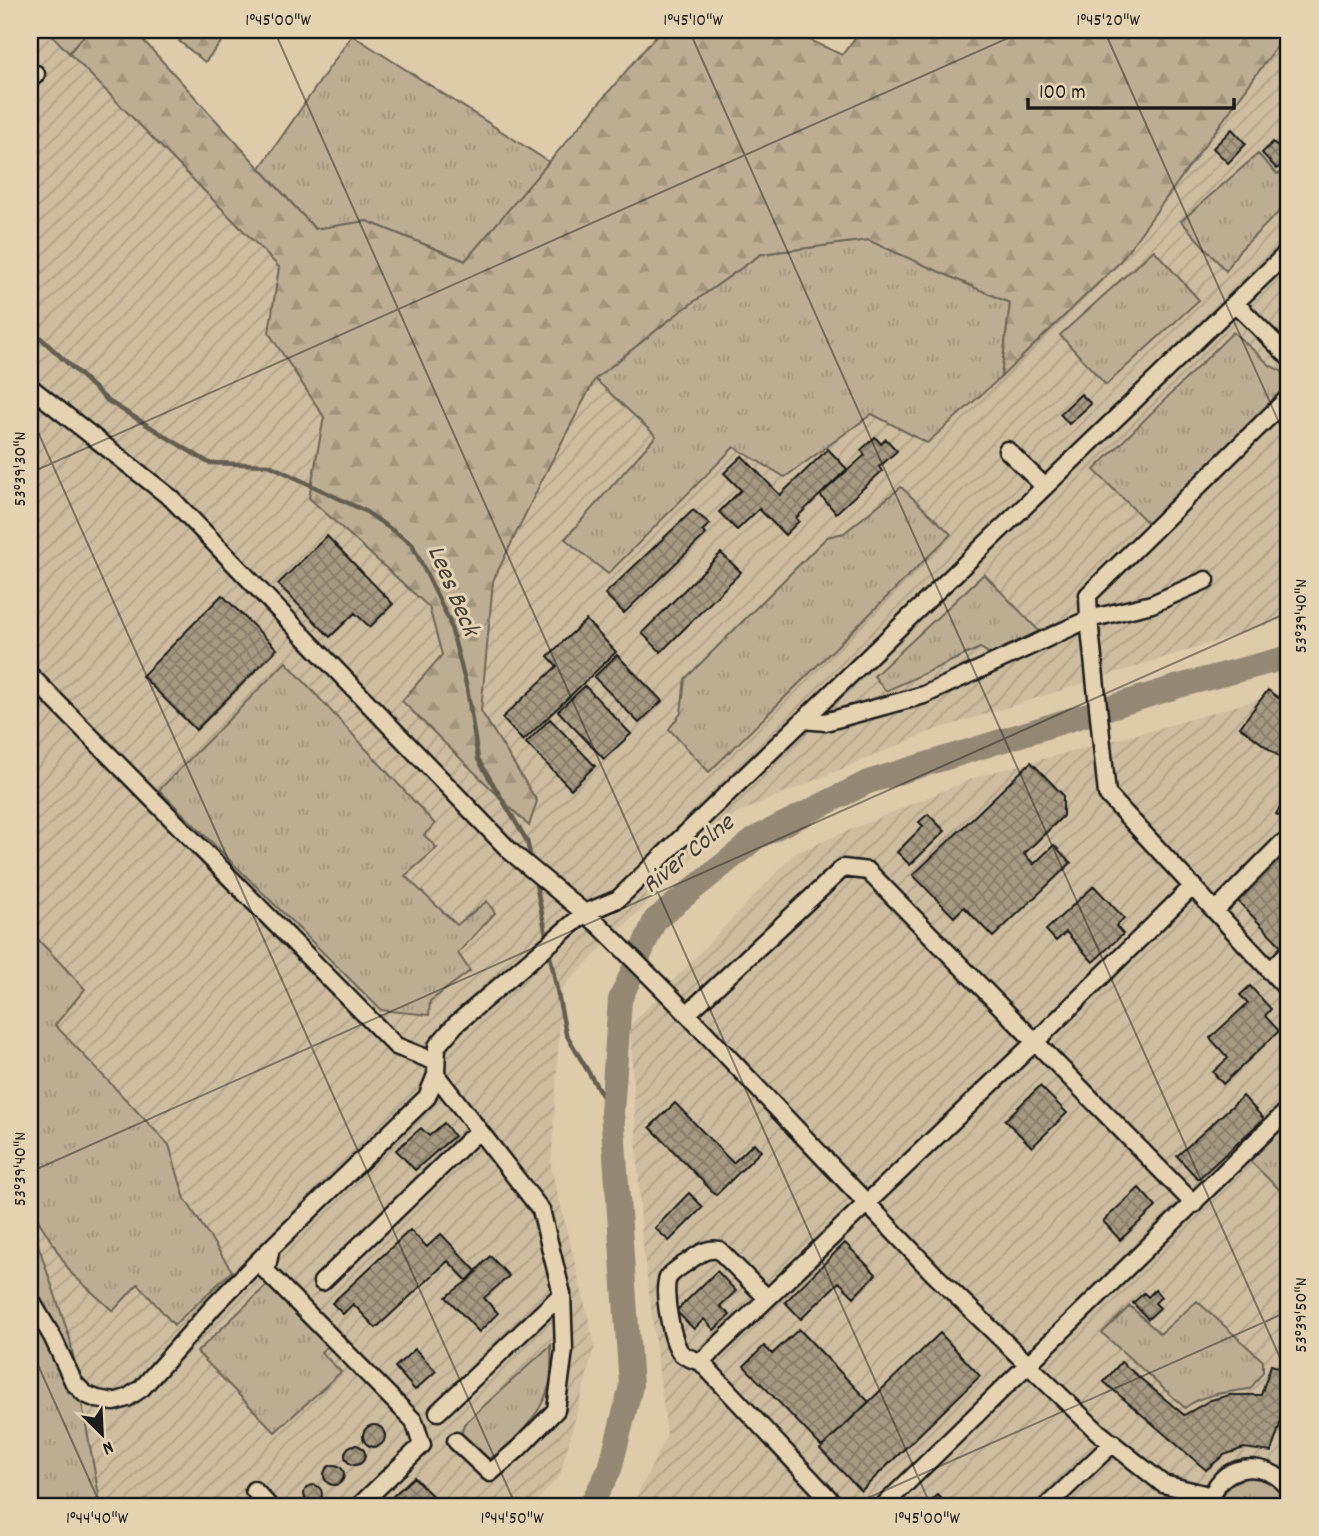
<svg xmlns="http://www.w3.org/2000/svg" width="1319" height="1536" font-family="Dekko,sans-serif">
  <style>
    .industrial { fill: url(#industrial-furrows) }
    .grass { fill: url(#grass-tufts); stroke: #6c6558; stroke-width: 2 }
    .forest { fill: url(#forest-firs); stroke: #6c6558; stroke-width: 2 }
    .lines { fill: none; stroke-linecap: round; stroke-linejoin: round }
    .stream { stroke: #645d51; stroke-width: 4.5 }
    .river { stroke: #948874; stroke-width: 24 }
    .building { fill: url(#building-cross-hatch); stroke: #1c1c1c; stroke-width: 2 }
    .minor-casing { stroke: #1c1c1c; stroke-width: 21 }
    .path { stroke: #1c1c1c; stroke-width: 2.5; stroke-dasharray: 2 5; stroke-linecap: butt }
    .minor { stroke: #e5d2b0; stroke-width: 16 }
    .ticks { fill: none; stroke: #1c1c1c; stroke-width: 2; stroke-opacity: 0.45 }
    .labels { text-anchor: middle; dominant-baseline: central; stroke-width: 6; stroke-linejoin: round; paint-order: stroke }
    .water-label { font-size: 26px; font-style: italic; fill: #46423b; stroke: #e5d2b0 }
    .neatline { fill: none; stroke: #1c1c1c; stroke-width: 2.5 }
    .ticks-label { font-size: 18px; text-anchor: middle; fill: #1c1c1c }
  </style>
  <defs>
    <pattern id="industrial-furrows" width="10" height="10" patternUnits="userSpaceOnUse" patternTransform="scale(1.75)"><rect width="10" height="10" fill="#cdbc9e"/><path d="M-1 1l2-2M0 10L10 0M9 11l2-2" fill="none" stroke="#afa188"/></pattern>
    <pattern id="grass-tufts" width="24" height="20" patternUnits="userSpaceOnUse" patternTransform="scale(1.75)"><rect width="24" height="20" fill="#bdae93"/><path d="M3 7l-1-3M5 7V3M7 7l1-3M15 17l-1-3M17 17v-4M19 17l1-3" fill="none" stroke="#a2957e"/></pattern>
    <pattern id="forest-firs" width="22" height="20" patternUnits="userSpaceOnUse" patternTransform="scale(1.75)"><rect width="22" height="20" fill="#bdae93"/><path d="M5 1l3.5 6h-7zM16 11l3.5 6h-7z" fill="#a2957e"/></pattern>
    <pattern id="building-cross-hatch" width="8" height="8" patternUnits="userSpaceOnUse" patternTransform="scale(1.75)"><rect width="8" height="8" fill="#a79a82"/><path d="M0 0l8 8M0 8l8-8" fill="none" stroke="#877d6a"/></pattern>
  </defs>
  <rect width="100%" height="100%" fill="#ddcbaa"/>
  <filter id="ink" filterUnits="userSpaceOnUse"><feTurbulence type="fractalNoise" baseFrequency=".0143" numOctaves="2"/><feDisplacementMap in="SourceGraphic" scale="14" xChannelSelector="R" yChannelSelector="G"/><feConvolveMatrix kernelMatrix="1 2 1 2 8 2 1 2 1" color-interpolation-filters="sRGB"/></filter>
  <g filter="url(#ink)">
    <path class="industrial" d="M30,30H47L279,267L269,333L324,417L309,498L429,607L442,655L529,826L537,801L481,711L493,581L595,379L656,436L565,539L608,574L734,447L785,477L872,414L927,443L1118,264L1289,30V618L932,731L737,813L562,988L551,1167L595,1345L560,1475L532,1506H101L70,1339L30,1221Z
      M1289,690V1506H632L667,1435L642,1238L630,1026L795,853L979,776L1171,725Z"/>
    <path class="grass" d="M47,30H89L69,53Z
      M352,35L549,162L466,261L367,221L315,229L260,168Z
      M1258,154L1277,174L1287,172L1289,174V202L1238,252L1226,271L1181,221Z
      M868,240L1010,303L1001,377L927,443L872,414L785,477L734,447L608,574L565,539L656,436L595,379L678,313L761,254Z
      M1154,250L1199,300L1106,385L1060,335Z
      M1233,332L1271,366L1289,375V386L1149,524L1094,470Z
      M901,487L951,534L709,772L669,729L681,713L685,679L827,537L844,533Z
      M984,574L1039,631L992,655L980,648L886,691L874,676Z
      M286,662L435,824L424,835L437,848L405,876L457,925L487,901L495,913L458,953L470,971L430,1001L429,1015L381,1010L159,790Z
      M30,931L85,989L55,1025L169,1145L185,1199L232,1271L174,1325L138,1284L113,1311L71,1273L30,1207Z
      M1289,1120V1199L1250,1161Z
      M30,1221L70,1339L101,1506H30Z
      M268,1284L328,1346L321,1352L341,1372L275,1432L197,1352Z
      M1197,1301L1263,1361V1372L1250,1389C1228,1392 1203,1393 1185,1408L1102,1333L1130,1306L1160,1334Z
      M551,1345C551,1359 553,1376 548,1389C539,1418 512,1444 488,1460L461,1436L464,1424Z
      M1257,1476C1274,1480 1282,1490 1285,1506H1219C1224,1485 1237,1478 1257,1476Z"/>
    <path class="forest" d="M89,30H134L315,229L367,221L465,261L661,30H789L842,55L861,30H1289L1118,264L1001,377L1010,303L868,240L761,254L678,313L595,379L542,480L493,581L481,711L537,801L529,826L402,701L442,655L429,607L309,498L324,417L269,333L279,267L69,53Z
      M196,30H231L205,62L179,41Z"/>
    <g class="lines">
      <path class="stream" d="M30,328L108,401L209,463L269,465L365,511L412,544L449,620L467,688L478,759L527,841L532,863
        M535,879L547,939
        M549,951L566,1034L612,1112"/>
      <path class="river" d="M590,1506L610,1469L631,1386L612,1112L620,1000L655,920L756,838L868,782L1179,686L1289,657"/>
    </g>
    <path class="building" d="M1232,129L1246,144L1228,163L1213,148Z
      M1273,142L1288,158L1277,169L1262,153Z
      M1081,394L1091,404L1069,424L1060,414Z
      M875,437L881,444L886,439L897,451L879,467L882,471L836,513L820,495L865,455L861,450Z
      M1289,446V466L1279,456Z
      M828,449L847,469L796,518L799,521L785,535L759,509L737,530L719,512L741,490L724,473L742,456L780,495Z
      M693,510L710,524L702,531L706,534L624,613L605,594Z
      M327,536L393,604L370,627L355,613L330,637L278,584Z
      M721,553L741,572L661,652L642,633Z
      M222,595L277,649L196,730L142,676Z
      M586,620L616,652L523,741L502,718L557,666L548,656Z
      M617,655L662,701L639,723L594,677Z
      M585,686L631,734L604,759L558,711Z
      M1268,690L1289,706V764L1240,727Z
      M550,719L595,766L571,789L526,743Z
      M1031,762L1063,795V816L1024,854L1034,864L1054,845L1071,863L993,937L964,907L954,917L913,875Z
      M1289,793V822L1276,814Z
      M928,814L945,831L910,865L897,852L923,826L919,822Z
      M1285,848L1289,853V940L1282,947L1234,897Z
      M1094,886L1124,918L1116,926L1123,934L1093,962L1066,932L1056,941L1046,930Z
      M1250,986L1271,1009L1265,1016L1279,1031L1223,1084L1213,1072L1228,1058L1210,1038L1248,1003L1240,995Z
      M1040,1086L1067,1113L1032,1147L1005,1120Z
      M1243,1096L1264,1119L1198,1179L1177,1156Z
      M675,1103L733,1163L754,1143L761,1151L716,1195L650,1127Z
      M444,1123L454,1136L415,1170L396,1150L421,1128L429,1136Z
      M1139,1188L1156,1207L1120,1240L1103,1221Z
      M689,1193L703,1207L669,1241L655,1228Z
      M410,1230L427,1247L441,1234L477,1272L467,1281L448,1261L376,1328L353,1304L343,1314L332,1303Z
      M845,1243L876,1274L854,1297L839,1282L801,1319L785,1302Z
      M490,1256L509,1276L484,1298L498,1313L479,1332L446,1297L467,1281Z
      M717,1271L736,1291L720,1306L730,1315L714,1330L704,1319L694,1329L676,1311Z
      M1155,1290L1161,1297L1155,1303L1160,1308L1148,1319L1133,1303L1144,1293L1148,1297Z
      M799,1329L869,1402L822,1447L744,1366L764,1346L772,1354Z
      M940,1333L980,1376L861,1491L820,1449Z
      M415,1349L436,1371L415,1390L395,1367Z
      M1121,1362L1184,1415L1211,1400L1230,1395H1261L1271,1365L1289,1370V1397L1271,1452L1244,1448L1224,1455L1206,1470L1104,1382Z
      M363 1436a11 11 0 1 1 22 0a11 11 0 1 1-22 0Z
      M345 1455a10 10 0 1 1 20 0a10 10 0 1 1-20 0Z
      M324 1475a10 10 0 1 1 20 0a10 10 0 1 1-20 0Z
      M414,1477L442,1506H382Z
      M304 1494a9 9 0 1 1 18 0a9 9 0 1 1-18 0Z
      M938,1495L949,1506H926Z"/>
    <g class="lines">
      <g class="minor-casing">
        <path id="minor" d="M30,80L36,74
          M1235,303L1289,357
          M30,387L172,499L510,851L599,925L672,998L934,1274L1098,1432L1163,1484L1212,1496
          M1007,450L1045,487
          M1206,580L1152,604L1089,619L1107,794L1289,991
          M30,675L396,1046L436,1062
          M803,720L825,722L924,695L1089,619L1088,595L1289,397
          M1215,911L1281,844L1289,845
          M1270,971L1289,952
          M687,1014L843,868L868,871L1194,1204
          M322,1282L478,1131
          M30,1299L53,1338L74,1383L85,1394L97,1399L114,1402L127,1398L142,1388L214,1306L271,1248
          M701,1362C695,1360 686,1358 681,1353C672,1343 662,1291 668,1278C672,1271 682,1266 689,1261C699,1254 706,1248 719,1250L767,1298
          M438,1412L562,1294
          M456,1441L490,1473L518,1449L556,1410L564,1350L562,1294L541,1210L436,1075L437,1046L456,1024L585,913L618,899L1289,251
          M254,1490L269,1506
          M1211,1504C1215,1462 1268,1457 1289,1489
          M359,1506L422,1445L414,1421L266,1271L271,1248L427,1097L436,1075
          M836,1506L701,1362L1034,1043L1193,886
          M883,1506L1289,1109
          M1047,1506L1113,1443"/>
      </g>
      <path class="path" d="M30,1497L40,1506"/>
      <use href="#minor" class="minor"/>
    </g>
  </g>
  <path class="ticks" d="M274,30L931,1506M689,30L1289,1378M1104,30L1289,445M30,414L516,1506M30,473L1026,30M30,1172L1289,612M30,1347L101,1506M850,1506L1289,1311"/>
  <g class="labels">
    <g class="water-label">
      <text transform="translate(452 591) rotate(67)">Lees Beck</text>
      <text transform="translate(689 855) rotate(-39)">River Colne</text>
    </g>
  </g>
  <rect width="1319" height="1536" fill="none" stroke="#e5d2b0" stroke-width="77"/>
  <g transform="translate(102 1434) rotate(156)" stroke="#e5d2b0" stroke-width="5" paint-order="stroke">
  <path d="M0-5L12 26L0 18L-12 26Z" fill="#1c1c1c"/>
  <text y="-10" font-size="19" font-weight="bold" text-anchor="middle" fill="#1c1c1c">N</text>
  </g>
  <path d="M1028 98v10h206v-10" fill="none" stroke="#1c1c1c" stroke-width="3.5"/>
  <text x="1039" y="98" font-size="21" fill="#1c1c1c" stroke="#e5d2b0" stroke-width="5" paint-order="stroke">100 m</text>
  <rect x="38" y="38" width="1242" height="1460" class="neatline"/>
  <g class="ticks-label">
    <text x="278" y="25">1°45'00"W</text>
    <text x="693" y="25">1°45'10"W</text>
    <text x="1108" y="25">1°45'20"W</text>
    <text transform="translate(19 469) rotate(-90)" y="6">53°39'30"N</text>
    <text transform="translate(1300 616) rotate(-90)" y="6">53°39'40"N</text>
    <text transform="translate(19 1169) rotate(-90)" y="6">53°39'40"N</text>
    <text transform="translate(1300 1315) rotate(-90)" y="6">53°39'50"N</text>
    <text x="97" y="1523">1°44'40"W</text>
    <text x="512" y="1523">1°44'50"W</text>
    <text x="927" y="1523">1°45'00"W</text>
  </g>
</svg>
